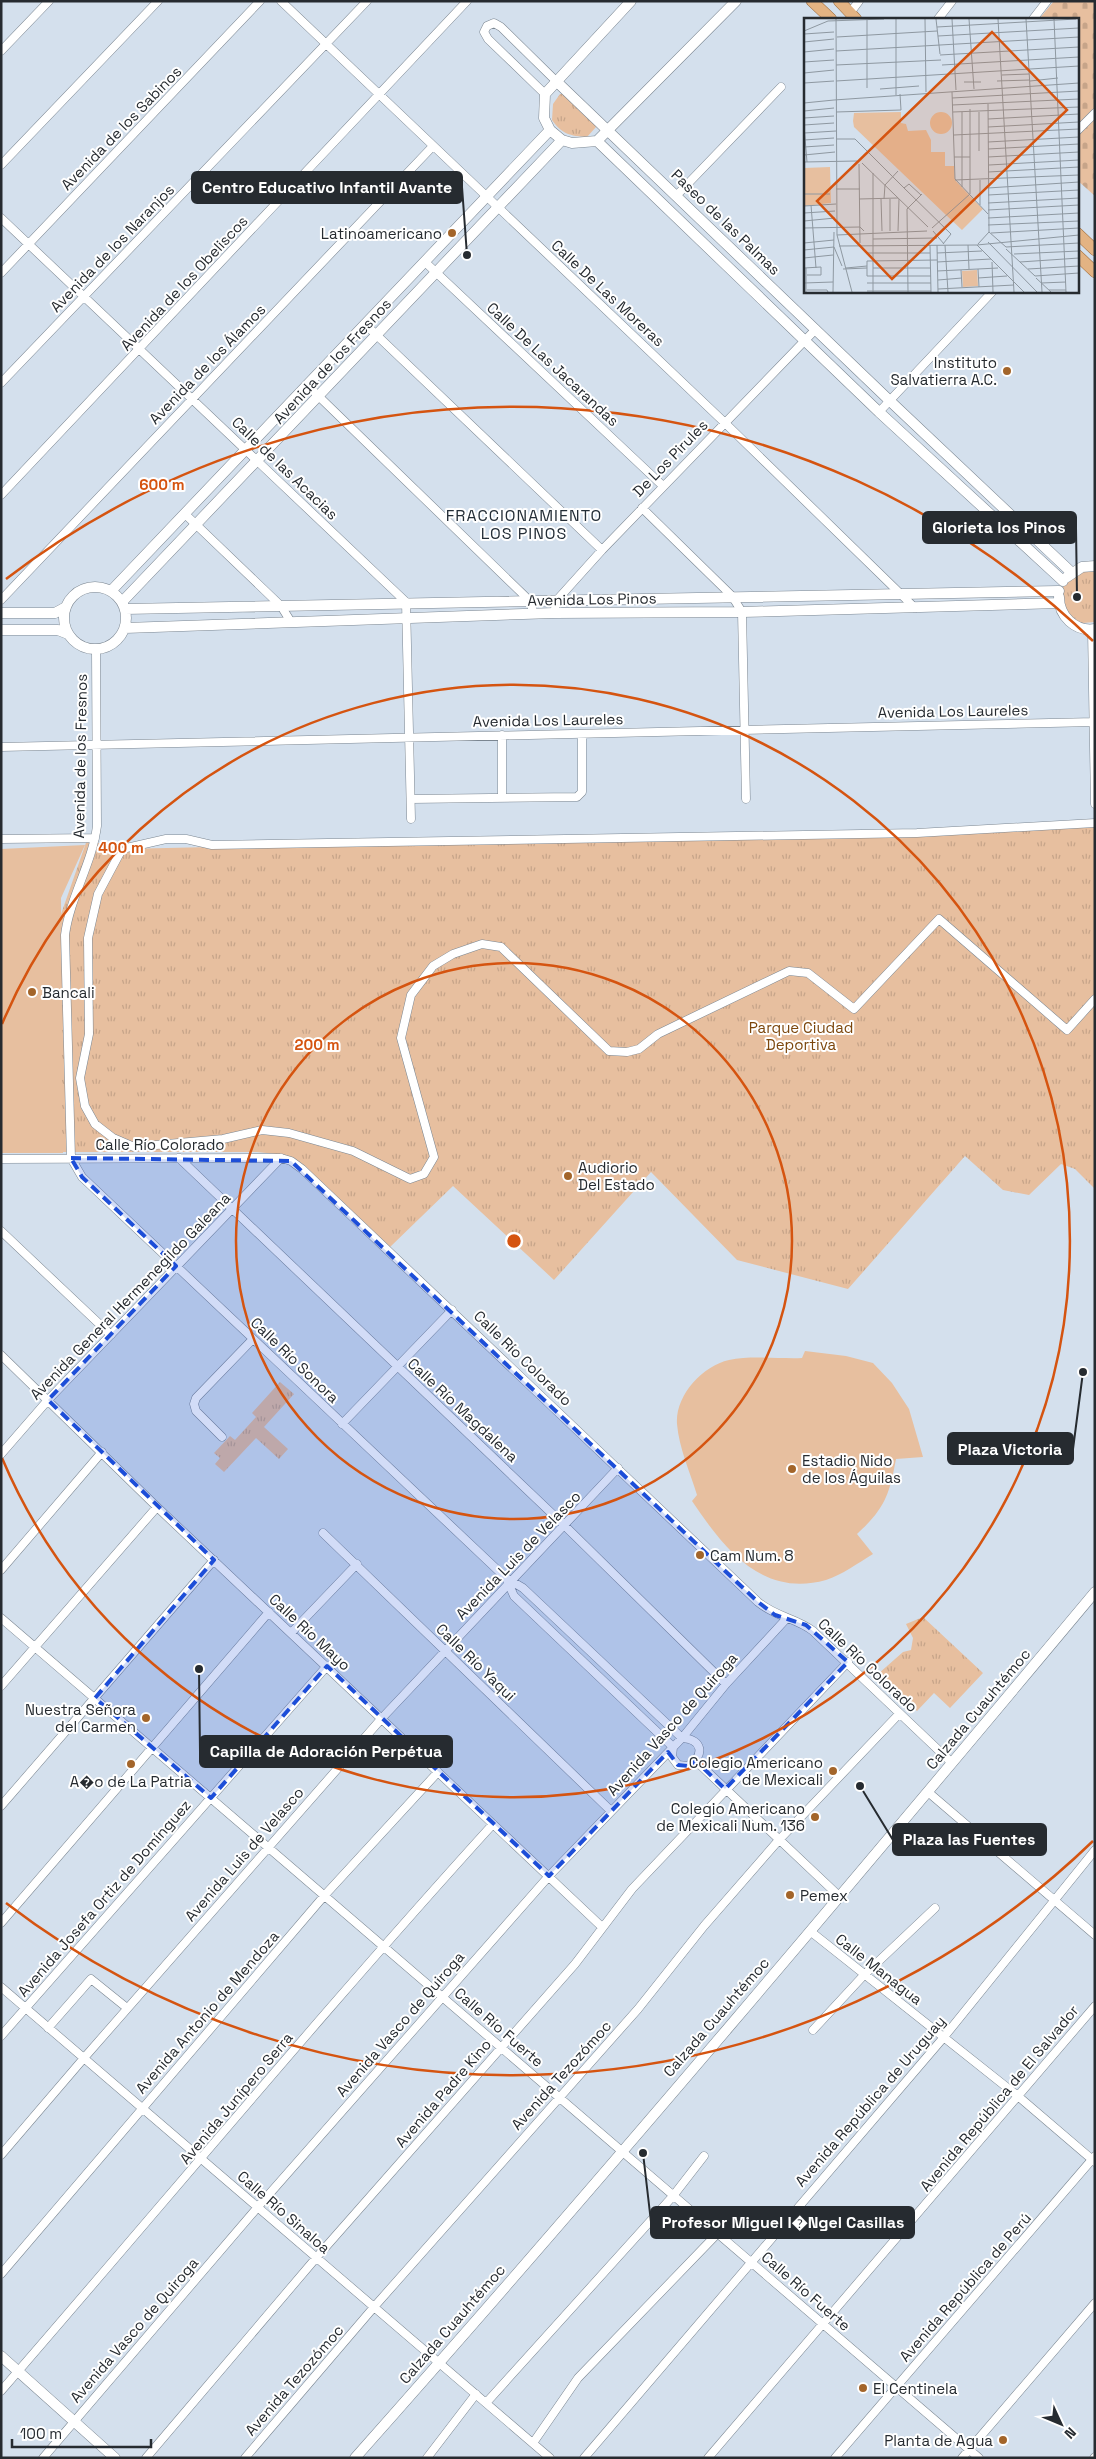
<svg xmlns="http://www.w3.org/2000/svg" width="1096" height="2459" font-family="'Space Grotesk',sans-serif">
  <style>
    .grass { fill: #e7bf9f }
    .cemetery { fill: url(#cemetery-stones) }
    .park { fill: url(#park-tufts) }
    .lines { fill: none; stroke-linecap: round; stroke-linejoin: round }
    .street-casing { stroke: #7b8691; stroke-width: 9 }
    .secondary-casing { stroke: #7b8691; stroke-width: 11 }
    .primary-casing { stroke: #956230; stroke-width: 12 }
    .street { stroke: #fff; stroke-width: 8 }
    .secondary { stroke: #fff; stroke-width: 10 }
    .primary { stroke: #e3b383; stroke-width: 11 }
    .marked { fill: #1d4ed8; fill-opacity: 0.2; stroke: #1d4ed8; stroke-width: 4; stroke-dasharray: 10 6; stroke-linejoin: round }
    .ring { fill: none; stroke: #d55410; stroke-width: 2.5 }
    .poi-dot { fill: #a3652a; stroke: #fff; stroke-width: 2 }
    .labels { text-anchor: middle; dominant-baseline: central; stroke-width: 4; stroke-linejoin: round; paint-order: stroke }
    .street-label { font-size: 15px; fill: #262b30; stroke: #fff }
    .poi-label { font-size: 15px; fill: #262b30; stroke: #fff; text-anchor: end }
    .park-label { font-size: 15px; fill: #7c470d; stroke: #fff }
    .neighbourhood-label { font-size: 16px; letter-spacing: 1px; fill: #242e37; stroke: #fff }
    .inset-road { fill: none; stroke: #8e98a1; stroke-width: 1 }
    .view { fill: #d55410; fill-opacity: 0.15; stroke: #d55410; stroke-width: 2.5 }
    .inset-edge { fill: none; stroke: #262b30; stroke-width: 2.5 }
    .centre { fill: #d55410; stroke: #fff; stroke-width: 2.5 }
    .ring-label { font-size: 15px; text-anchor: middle; font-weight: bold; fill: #d55410; stroke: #fff; stroke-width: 4; stroke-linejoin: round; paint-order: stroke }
    .leader { fill: none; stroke: #262b30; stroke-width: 2 }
    .callout-dot { fill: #262b30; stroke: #fff; stroke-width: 2 }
    .callout { fill: #262b30; stroke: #262b30; stroke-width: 2 }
    .callout-label { font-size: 16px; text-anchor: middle; font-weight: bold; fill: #fff }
  </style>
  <defs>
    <pattern id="cemetery-stones" width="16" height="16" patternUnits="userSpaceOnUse" patternTransform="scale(1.25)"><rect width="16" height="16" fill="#e7bf9f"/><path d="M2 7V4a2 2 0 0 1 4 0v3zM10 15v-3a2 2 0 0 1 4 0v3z" fill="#c6a489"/></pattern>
    <pattern id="park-tufts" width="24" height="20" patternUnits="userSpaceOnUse" patternTransform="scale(1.25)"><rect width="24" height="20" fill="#e7bf9f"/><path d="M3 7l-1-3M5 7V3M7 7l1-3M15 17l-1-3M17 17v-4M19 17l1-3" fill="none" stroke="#c6a489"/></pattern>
  </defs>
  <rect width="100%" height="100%" fill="#d4e0ed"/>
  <path class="grass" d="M85,845L61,898L63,1153H1V849Z
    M805,1351L846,1356L873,1363L892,1383L909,1409L923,1457L896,1459C889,1496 885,1508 857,1534L873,1554C858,1563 842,1575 826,1580C761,1598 723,1547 692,1501L697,1495C690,1472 679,1448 677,1424C675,1396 702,1366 729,1360C751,1355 779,1359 802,1358Z"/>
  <path class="cemetery" d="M1054,1H1095V196L1077,180V19H1039Z"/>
  <path class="park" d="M560,94H566L590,116L596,127L587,137C570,136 562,134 552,120L553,104Z
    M1083,569L1095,572V622L1082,623L1067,616C1059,588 1058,586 1083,569Z
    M1095,824V1189L1075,1169L1061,1164L1029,1195L1003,1190L965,1156L848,1289L737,1260L651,1172L554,1280L453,1186L389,1248L285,1155L257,1152H60V917L87,840L122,849L683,836Z
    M280,1382L294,1394L264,1427L288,1449L279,1459L256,1438L224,1472L215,1464L220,1458L214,1453L230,1436L235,1440L256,1417L252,1413Z
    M923,1617L983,1673L950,1708L934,1693L917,1711L878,1674L903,1652L911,1650L913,1638L906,1624Z"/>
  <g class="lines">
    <g class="street-casing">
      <path id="street" d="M281,1L724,422L915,608
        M850,13L859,1
        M938,19L952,1
        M1033,19L1047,1
        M1,51L49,1
        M545,94L488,39L484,32L487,26L494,23L501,27L556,81
        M1077,131L1095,113
        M1,165L158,1
        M677,195L781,87
        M1,218L406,602L411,819
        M425,262L663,486
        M1,273L260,1
        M366,325L602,550
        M1,383L367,1
        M307,385L531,602L533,614
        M879,412L993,291
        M1,495L467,1
        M642,508L732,596L742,612L746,799
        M185,514L281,606L291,622
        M1,600L433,146
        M554,613L557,600L602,550L816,329
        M1092,630L1095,804
        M96,650L97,826C92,864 70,897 65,935L71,1158L82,1177L506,1578L523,1588L682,1738C703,1739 705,1756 688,1766L678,1765L672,1757L673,1747L514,1596L506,1578
        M1,747L1095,722
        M502,797V735
        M411,799L577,797L582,792V734
        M1095,823L917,833L327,843L212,845L186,839H166L122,849L98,894L88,938L89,1034L80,1078L85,1106L95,1124L113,1138L134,1147L223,1139L262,1130L289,1133L353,1151L410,1179L424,1174L434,1157L401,1038L411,995L433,966L453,954L482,944L501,947L609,1051L627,1052L639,1049L658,1034L789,971L808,973L854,1009L939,919L1067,1030L1095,999
        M1,839L95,838
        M179,1158L565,1526L726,1684
        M1,1159L281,1158L291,1161L302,1169L758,1602C776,1617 796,1618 813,1631L952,1763
        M1,1231L111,1335
        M1,1355L157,1507L602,1927
        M342,1424L452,1310
        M222,1437L196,1411L194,1404L196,1398L253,1339
        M1,1454L48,1400L281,1158
        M323,1533L611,1811
        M1,1570L102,1452
        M1,1618L979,2458
        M291,1633L357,1564
        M1,1686L157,1507
        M696,1761L839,1896
        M928,1792L1095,1935
        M1,1806L214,1560
        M1,1923L269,1612
        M810,1931L1019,2097L1095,2162
        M1,1987L550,2458
        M48,2028L91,1979L127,2008
        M813,2030L864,1975L935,1908
        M1,2036L327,1666
        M1,2155L84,2058L382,1718L618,1468
        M1,2274L324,1896L438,1772
        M1,2391C165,2202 325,2009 493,1824
        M486,2403L673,2196L704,2156
        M533,2443L578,2378L717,2234
        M43,2458L257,2208L549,1876L682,1738L726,1684L787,1618
        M146,2458L316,2258L575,1964L632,1889L848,1662
        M245,2458L374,2307L638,2009L704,1926L778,1841L899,1714
        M427,2458L476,2394
        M584,2458L944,2037L1095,1850
        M708,2458L1095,2006
        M835,2458L1095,2156
        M962,2458L1095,2303
        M1094,2458L1095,2457"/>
    </g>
    <g class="secondary-casing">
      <path id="secondary" d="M631,1L545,94L544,118L550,130L562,140L572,143L597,141L736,1
        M556,81L890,401L1071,572
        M597,141L879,412L1063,581
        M1067,577L1082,567L1095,566
        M64 618a31 31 0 1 1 62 0a31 31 0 1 1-62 0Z
        M111,591L550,130
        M1059,597C1059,616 1075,632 1095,629
        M122,602L562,140
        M125,609L1059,591
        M1,613H55L66,607
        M125,628L554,613L742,612L1059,603
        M1,630H58L68,634
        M1,2356L115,2458
        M355,2458C607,2174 852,1883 1095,1592"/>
    </g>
    <g class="primary-casing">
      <path id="primary" d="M812,1L831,19
        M839,1L856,19
        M1077,233L1095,250
        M1077,255L1095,272"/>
    </g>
    <use href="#street" class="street"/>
    <use href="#secondary" class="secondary"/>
    <use href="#primary" class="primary"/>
  </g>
  <path class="marked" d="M71,1158L291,1161L758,1602L775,1615L806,1625L848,1662L725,1789L696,1761L688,1766L678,1765L668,1752L549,1876L327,1666L211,1798L95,1698L214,1560L48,1400L176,1266L82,1177Z"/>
  <g class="ring">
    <circle cx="514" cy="1241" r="278"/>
    <path d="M2 1024A556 556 0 1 1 2 1458"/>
    <path d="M1093 1841A834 834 0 0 1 6 1903M6 579A834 834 0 0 1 1093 641"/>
  </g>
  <g class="poi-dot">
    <circle cx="452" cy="233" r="5"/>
    <circle cx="1007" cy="371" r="5"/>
    <circle cx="32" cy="992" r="5"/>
    <circle cx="568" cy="1176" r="5"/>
    <circle cx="792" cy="1469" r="5"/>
    <circle cx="700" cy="1555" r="5"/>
    <circle cx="146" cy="1718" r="5"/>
    <circle cx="131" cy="1764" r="5"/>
    <circle cx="833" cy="1771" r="5"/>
    <circle cx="815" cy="1817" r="5"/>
    <circle cx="790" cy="1895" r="5"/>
    <circle cx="863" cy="2388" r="5"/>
    <circle cx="1003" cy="2440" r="5"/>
  </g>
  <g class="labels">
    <g class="street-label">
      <text transform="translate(121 128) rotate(-46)">Avenida de los Sabinos</text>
      <text transform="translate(726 222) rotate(44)">Paseo de las Palmas</text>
      <text transform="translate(112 248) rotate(-46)">Avenida de los Naranjos</text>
      <text transform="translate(184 283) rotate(-47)">Avenida de los Obeliscos</text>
      <text transform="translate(608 293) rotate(43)">Calle De Las Moreras</text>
      <text transform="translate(332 361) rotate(-47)">Avenida de los Fresnos</text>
      <text transform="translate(207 364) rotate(-46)">Avenida de los Álamos</text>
      <text transform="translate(553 364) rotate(43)">Calle De Las Jacarandas</text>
      <text transform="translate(670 458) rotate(-46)">De Los Pirules</text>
      <text transform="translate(285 468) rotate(44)">Calle de las Acacias</text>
      <text transform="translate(592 599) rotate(-1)">Avenida Los Pinos</text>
      <text transform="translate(953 711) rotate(-1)">Avenida Los Laureles</text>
      <text transform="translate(548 720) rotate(-1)">Avenida Los Laureles</text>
      <text transform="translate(80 756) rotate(-89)">Avenida de los Fresnos</text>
      <text x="160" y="1144">Calle Río Colorado</text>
      <text transform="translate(130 1296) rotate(-46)">Avenida General Hermenegildo Galeana</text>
      <text transform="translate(523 1358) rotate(44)">Calle Río Colorado</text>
      <text transform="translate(295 1360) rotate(44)">Calle Río Sonora</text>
      <text transform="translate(463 1410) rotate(43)">Calle Río Magdalena</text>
      <text transform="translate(518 1555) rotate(-46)">Avenida Luis de Velasco</text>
      <text transform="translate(310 1632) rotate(43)">Calle Río Mayo</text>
      <text transform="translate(476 1662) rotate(44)">Calle Río Yaqui</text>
      <text transform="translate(868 1665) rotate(43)">Calle Río Colorado</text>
      <text transform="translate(978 1709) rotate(-50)">Calzada Cuauhtémoc</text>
      <text transform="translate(672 1724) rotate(-48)">Avenida Vasco de Quiroga</text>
      <text transform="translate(244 1854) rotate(-49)">Avenida Luis de Velasco</text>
      <text transform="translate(104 1898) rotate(-49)">Avenida Josefa Ortiz de Domínguez</text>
      <text transform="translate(879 1969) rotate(38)">Calle Managua</text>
      <text transform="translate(207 2012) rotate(-49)">Avenida Antonio de Mendoza</text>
      <text transform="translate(716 2017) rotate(-49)">Calzada Cuauhtémoc</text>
      <text transform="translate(400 2024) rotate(-49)">Avenida Vasco de Quiroga</text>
      <text transform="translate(499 2027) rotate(41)">Calle Río Fuerte</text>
      <text transform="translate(561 2075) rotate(-48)">Avenida Tezozómoc</text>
      <text transform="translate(443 2093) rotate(-49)">Avenida Padre Kino</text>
      <text transform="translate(236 2098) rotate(-50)">Avenida Junípero Serra</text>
      <text transform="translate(999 2098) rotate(-50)">Avenida República de El Salvador</text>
      <text transform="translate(870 2101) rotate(-49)">Avenida República de Uruguay</text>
      <text transform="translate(284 2212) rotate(41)">Calle Río Sinaloa</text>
      <text transform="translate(965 2287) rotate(-49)">Avenida República de Perú</text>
      <text transform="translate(806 2291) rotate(41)">Calle Río Fuerte</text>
      <text transform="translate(452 2324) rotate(-49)">Calzada Cuauhtémoc</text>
      <text transform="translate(134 2330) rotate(-49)">Avenida Vasco de Quiroga</text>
      <text transform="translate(294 2380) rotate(-49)">Avenida Tezozómoc</text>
    </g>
    <g class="poi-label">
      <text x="442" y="233">Latinoamericano</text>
      <text x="997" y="362">Instituto<tspan x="997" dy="17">Salvatierra A.C.</tspan></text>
      <text x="42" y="992" text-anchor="start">Bancali</text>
      <text x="578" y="1167" text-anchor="start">Audiorio<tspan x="578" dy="17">Del Estado</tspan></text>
      <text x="802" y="1460" text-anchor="start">Estadio Nido<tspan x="802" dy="17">de los Águilas</tspan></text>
      <text x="710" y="1555" text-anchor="start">Cam Num. 8</text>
      <text x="136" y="1709">Nuestra Señora<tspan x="136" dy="17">del Carmen</tspan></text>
      <text x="823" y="1762">Colegio Americano<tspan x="823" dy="17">de Mexicali</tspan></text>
      <text x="131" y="1781" text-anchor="middle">A�o de La Patria</text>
      <text x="805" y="1808">Colegio Americano<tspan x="805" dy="17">de Mexicali Num. 136</tspan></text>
      <text x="800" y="1895" text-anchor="start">Pemex</text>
      <text x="873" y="2388" text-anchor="start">El Centinela</text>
      <text x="993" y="2440">Planta de Agua</text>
    </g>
    <g class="park-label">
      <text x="801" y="1027">Parque Ciudad<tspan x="801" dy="17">Deportiva</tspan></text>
    </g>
    <g class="neighbourhood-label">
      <text x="524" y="515">FRACCIONAMIENTO<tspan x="524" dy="18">LOS PINOS</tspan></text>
    </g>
  </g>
  <g transform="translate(804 18)">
    <rect width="275" height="275" fill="#d4e0ed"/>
    <path d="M126 105a11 11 0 1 1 22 0a11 11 0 1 1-22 0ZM166,178L179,191L158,212L142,197Z" fill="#e7bf9f"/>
    <path d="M26,149L27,185L0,188V150Z" fill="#e7bf9f"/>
    <path d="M97,94V105L102,106L104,113L122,112L127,122V134H141V148H150L151,162L166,178L149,194L142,197L50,109L49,103L50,95ZM173,252L174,268L159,269L158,253Z" fill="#e7bf9f"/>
    <path class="inset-road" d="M32,1L33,217L48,274M92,1V77M121,1L122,74M132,1L136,36M148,1L152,72M165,1L170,71M194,1L210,274M222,1L238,274M250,1L262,274M63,2V70M133,9L272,1M0,13L24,3L80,1M0,16L30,14M134,18L275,10M33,19L133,13M0,24L30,21M32,33L275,19M0,34L30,31M136,37L275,29M0,44L30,42M32,47L137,42M138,47L275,39M0,55L30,52M198,57L225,56M32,63L275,48M193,63L226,62M226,63L254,60M160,64H177M0,65L30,63M76,71L115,68M148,74L151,161L184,196M148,80L275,73M30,82L275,65M0,85L30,82M184,86L185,214M148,87L275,81M0,93L30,90M32,94L97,92L96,76M149,94L275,89M158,94V169M0,100L30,98M184,101L275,96M0,107L30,105M0,108L3,144M184,109L275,104M0,115L32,113M150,117L275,111M32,121H51L100,170L147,216L139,226M0,122L30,120M184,124L275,119M0,129L30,127M184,131L275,126M175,133V94M0,137L31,134M150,139H166M184,139L275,134M58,140L70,128M0,144L53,143M58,145L124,209M55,146L56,225M185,147L275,142M184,154L275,149M69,155V274M151,162L275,157M176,162V187M100,170L105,166L117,177M184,170L275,164M32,171H56M0,176H26M184,177L275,172M55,181L94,180M77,181L78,213M80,181L81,167L94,153M86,181V213M184,185L275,180M7,187L12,250M0,188L32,186M184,192L275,187M0,195L31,193M184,200L275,195M0,203L31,200M184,207L275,203M0,210L56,209L60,213M128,210L166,176V91M94,213L95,181M129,213L140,226M185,214L202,229L275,225M187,215L275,210M33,217L123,213M69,221L133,220M184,224L233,274M0,225L30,222M174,226L185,214M126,227L127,274M133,227L134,274M141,227L144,274M164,227L165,251M173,227L220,274M35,228L173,227L275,217M30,229L38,248M202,231L231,258L275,255M0,232L30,229M63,235H126M133,235L178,233M210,236L275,233M0,240L29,237M133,244L187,241M188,244L189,274M216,244L275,240M0,250L17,249V257H3M42,250L63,248M69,250H127M39,251L63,250M174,251L175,269M224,251L275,248M157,252L158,269M133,253L194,250M127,258H63V243L133,242M174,260L203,258M232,260L247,274M134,262L158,260M0,265L29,264M63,265H127M237,265L262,264M134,271L210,267M3,272H23L24,274M245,272H262M63,273H127M2,274V250M29,274L30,214M104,274L103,191L118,176"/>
    <path class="view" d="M188,14L263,92L88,261L13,183Z"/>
    <rect width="275" height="275" class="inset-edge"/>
  </g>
  <circle cx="514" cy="1241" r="8" class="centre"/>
  <g class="ring-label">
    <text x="162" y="490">600 m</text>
    <text x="121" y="853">400 m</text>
    <text x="317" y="1050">200 m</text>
  </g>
  <path class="leader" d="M467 255L462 187M1077 597L1076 528M1083 1372L1073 1449M199 1669L200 1752M860 1786L893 1840M643 2153L651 2222"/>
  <g class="callout-dot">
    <circle cx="467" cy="255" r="5"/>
    <circle cx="1077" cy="597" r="5"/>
    <circle cx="1083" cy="1372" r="5"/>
    <circle cx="199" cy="1669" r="5"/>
    <circle cx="860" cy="1786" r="5"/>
    <circle cx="643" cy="2153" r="5"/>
  </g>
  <g class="callout">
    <rect x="192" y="172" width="270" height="31" rx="5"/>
    <rect x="923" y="512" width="153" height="31" rx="5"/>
    <rect x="948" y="1433" width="125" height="31" rx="5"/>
    <rect x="200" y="1736" width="252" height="31" rx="5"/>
    <rect x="893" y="1824" width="153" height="31" rx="5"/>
    <rect x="651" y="2207" width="263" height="31" rx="5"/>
  </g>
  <g class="callout-label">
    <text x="327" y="193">Centro Educativo Infantil Avante</text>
    <text x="999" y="533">Glorieta los Pinos</text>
    <text x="1010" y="1455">Plaza Victoria</text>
    <text x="326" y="1757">Capilla de Adoración Perpétua</text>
    <text x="969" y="1845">Plaza las Fuentes</text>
    <text x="783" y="2228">Profesor Miguel I�Ngel Casillas</text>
  </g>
  <rect width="1096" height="2459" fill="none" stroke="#262b30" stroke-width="5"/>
  <g transform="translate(1061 2424) rotate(134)" stroke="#ffffff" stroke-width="4" paint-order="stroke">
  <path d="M0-4L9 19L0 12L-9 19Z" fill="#262b30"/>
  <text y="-8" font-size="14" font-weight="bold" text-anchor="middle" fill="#262b30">N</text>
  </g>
  <path d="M12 2439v8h139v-8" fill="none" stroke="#262b30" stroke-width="2.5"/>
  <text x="20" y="2439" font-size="15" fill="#262b30" stroke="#ffffff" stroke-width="4" paint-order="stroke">100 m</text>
</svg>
